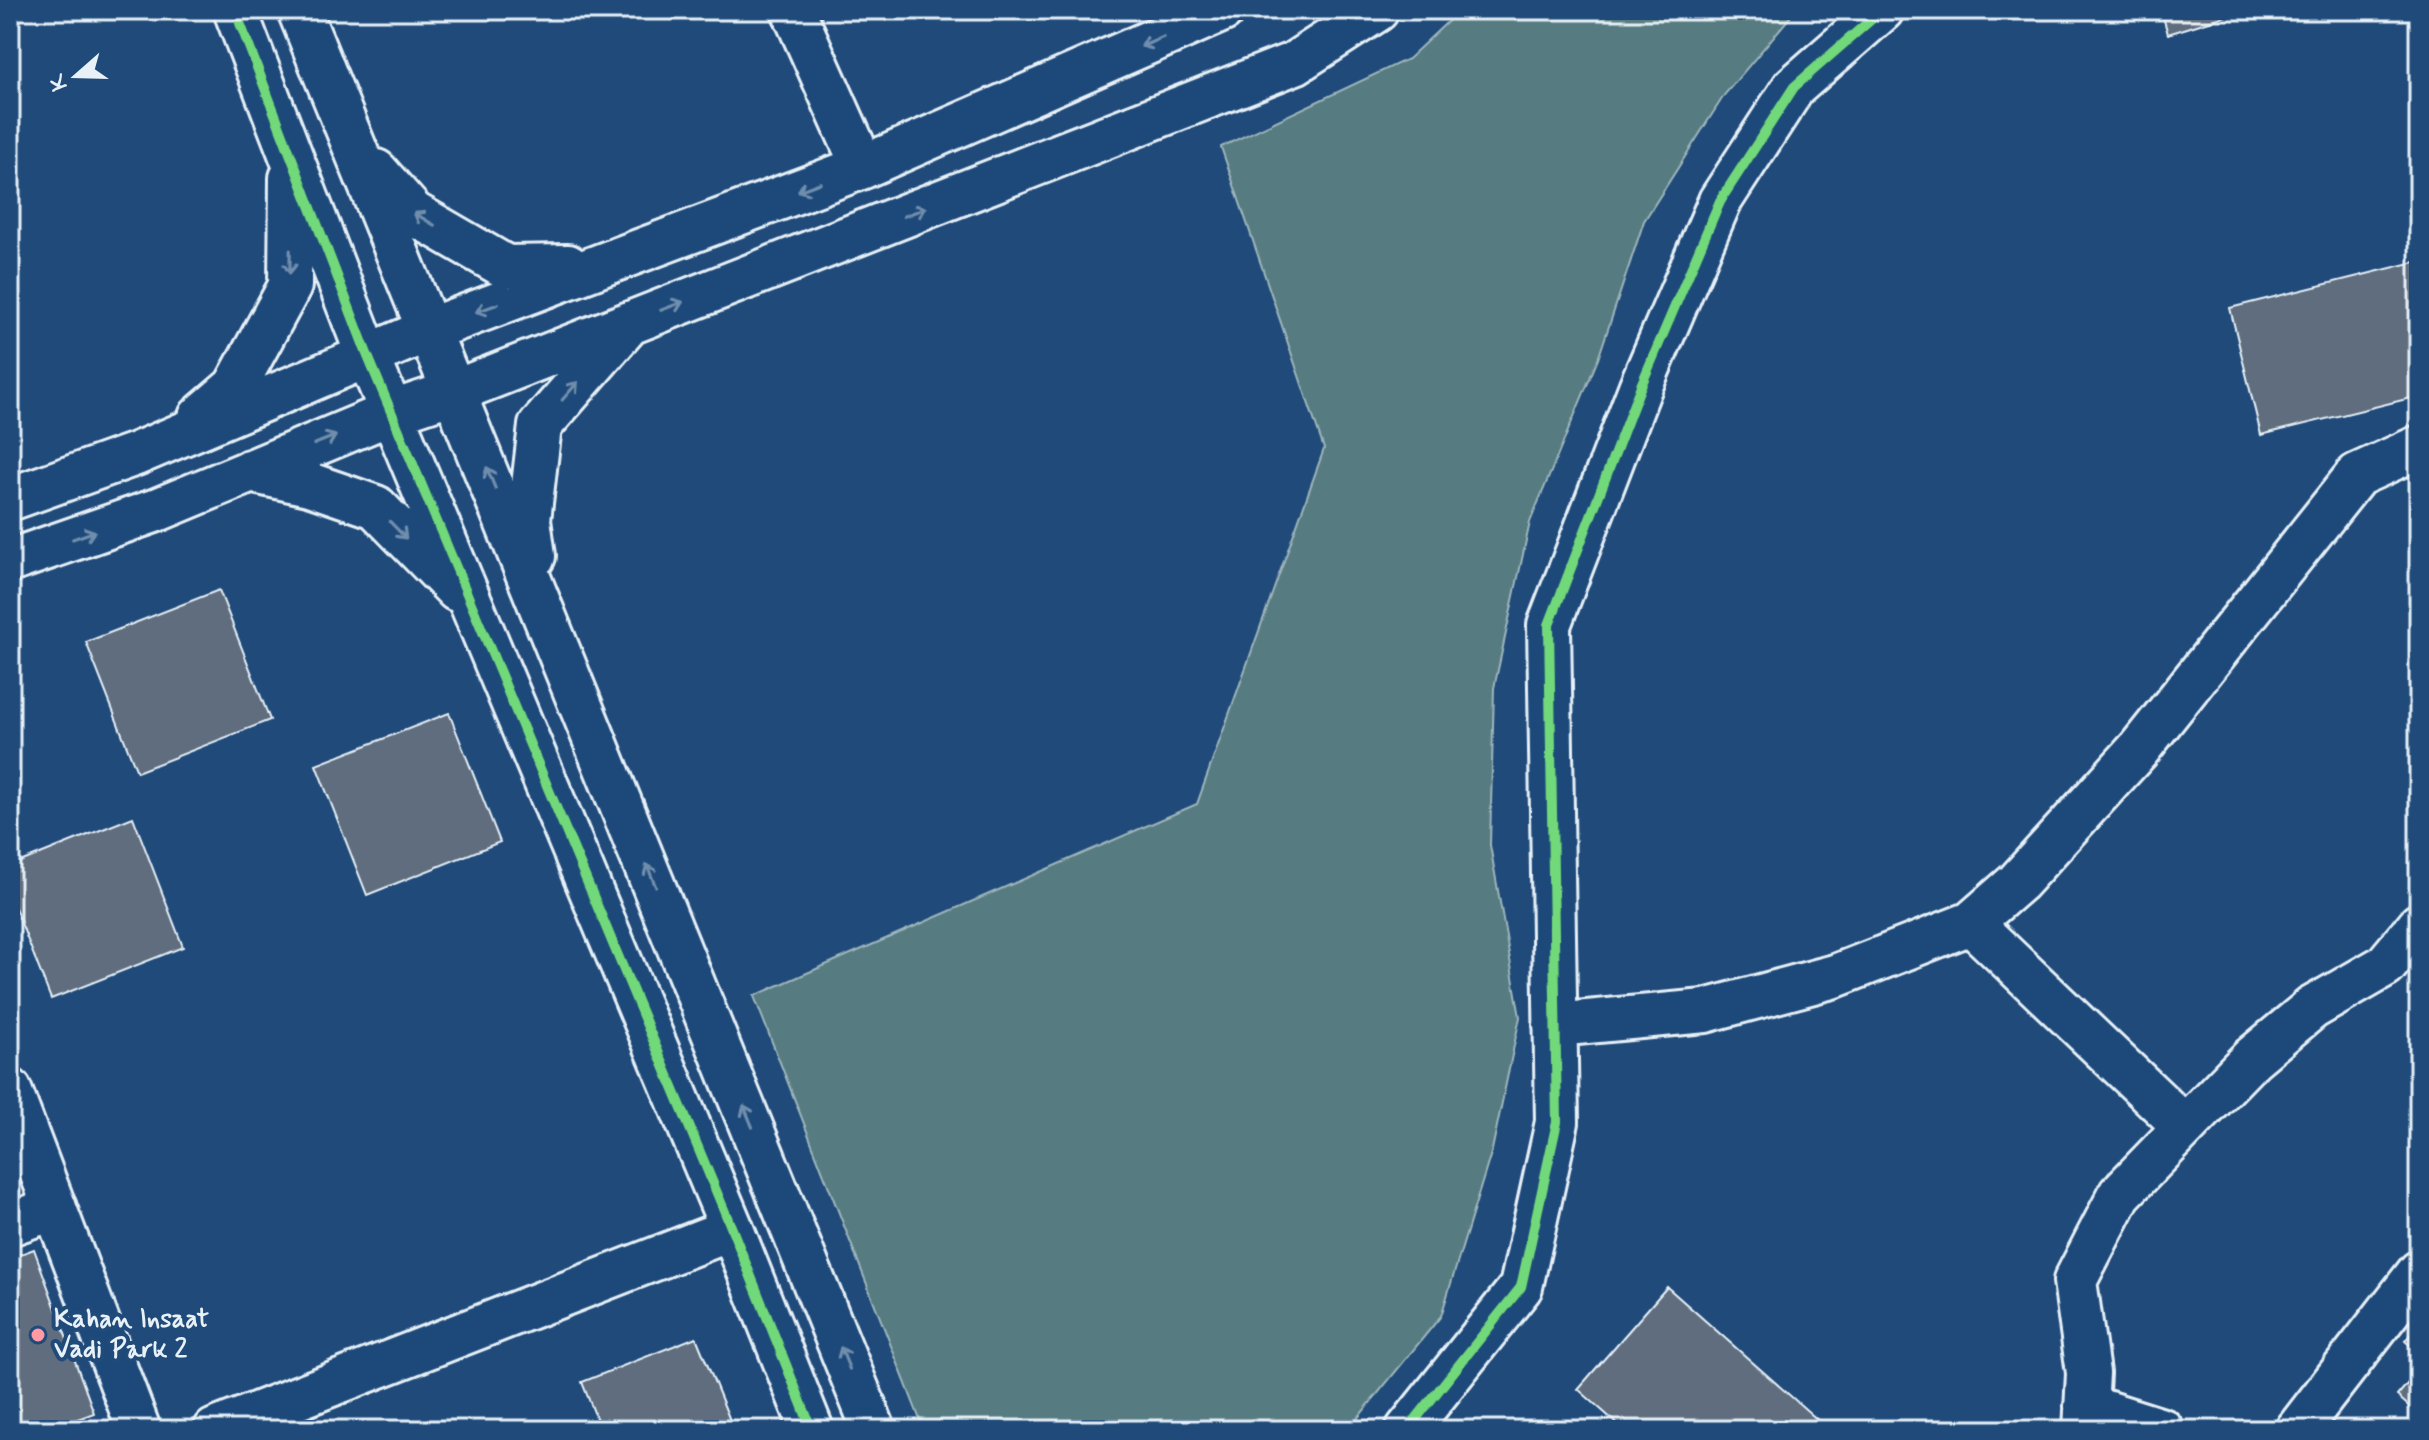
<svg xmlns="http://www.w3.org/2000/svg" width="2429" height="1440" font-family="Mynerve,sans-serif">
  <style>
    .green { fill: #567b81; stroke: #9fb6bc; stroke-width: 2 }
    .building { fill: #5e6d7e; stroke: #e8f1f8; stroke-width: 2 }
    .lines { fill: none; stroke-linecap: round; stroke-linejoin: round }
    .minor-casing { stroke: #e8f1f8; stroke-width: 48 }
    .minor { stroke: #1f4a7a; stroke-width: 42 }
    .cycleway-casing { stroke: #1f4a7a; stroke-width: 15 }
    .cycleway { stroke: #71d979; stroke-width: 10 }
    .oneway { stroke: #6f8dac }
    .poi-dot { fill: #ff9aa2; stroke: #1f4a7a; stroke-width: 3 }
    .labels { text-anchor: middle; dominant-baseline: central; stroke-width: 8; stroke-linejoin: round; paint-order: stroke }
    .poi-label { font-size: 26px; font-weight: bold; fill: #e8f1f8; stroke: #1f4a7a; text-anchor: start }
  </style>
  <rect width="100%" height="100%" fill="#1f4a7a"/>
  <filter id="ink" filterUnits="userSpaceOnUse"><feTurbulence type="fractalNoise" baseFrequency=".0125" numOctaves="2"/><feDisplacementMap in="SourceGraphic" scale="16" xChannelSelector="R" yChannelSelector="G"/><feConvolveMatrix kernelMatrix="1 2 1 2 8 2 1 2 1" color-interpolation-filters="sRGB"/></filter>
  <g filter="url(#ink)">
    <path class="green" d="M1460,10H1796L1725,94L1644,221L1598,359L1530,522L1494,688L1490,845L1520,1017L1492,1150L1441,1316L1348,1430H924L754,996L1197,804L1324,449L1221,147L1408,59Z"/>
    <path class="building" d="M2161,10H2245L2168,34Z
      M2419,261V396L2261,435L2230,308Z
      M219,590L270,720L137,772L86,642Z
      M449,713L500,842L367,895L316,765Z
      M133,817L183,947L51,999L10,895V866Z
      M34,1249L94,1413L48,1430H10V1258Z
      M1667,1287L1829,1430H1624L1578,1389Z
      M2419,1324V1353L2405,1341Z
      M696,1337L734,1430H601L582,1382Z
      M2419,1370V1415L2397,1396Z"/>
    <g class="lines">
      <g class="minor-casing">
        <path id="minor" d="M235,10L367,354L732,1229L812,1430
          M299,10L874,1430
          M793,10L863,167
          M376,171L413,213L506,267L568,266
          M200,417L235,387L290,286L291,178
          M250,471L309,484L376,507L457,590
          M10,499L136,454L431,329L863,167L1223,10
          M534,556L529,520L540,426L626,327
          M10,561L157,510L393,412L456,391L1295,63L1377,10
          M1971,923L2185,1127
          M1555,1025L1705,1011L1835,976L1971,923L2018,882L2139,749L2357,475L2419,447
          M10,1090L139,1430
          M10,1224L55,1208
          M2086,1406L2162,1430
          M215,1430L732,1229
          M1407,1430L1521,1287L1557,1122L1549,625L1640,388L1720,201L1794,87L1882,10
          M2085,1430L2088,1373L2075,1281L2120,1194L2252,1058L2312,1008L2385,966L2419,925
          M2297,1430L2419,1272"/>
      </g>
      <use href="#minor" class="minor"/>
      <g class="cycleway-casing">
        <path id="cycleway" d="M235,10L367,354L732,1229L812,1430
          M1407,1430L1521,1287L1557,1122L1549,625L1640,388L1720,201L1794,87L1882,10"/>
      </g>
      <use href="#cycleway" class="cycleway"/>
    </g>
    <defs><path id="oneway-shaft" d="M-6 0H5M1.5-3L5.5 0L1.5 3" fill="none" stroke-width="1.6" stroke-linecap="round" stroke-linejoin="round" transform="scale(2)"/></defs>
    <g class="oneway">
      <use href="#oneway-shaft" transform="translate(1152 42) rotate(157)"/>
      <use href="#oneway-shaft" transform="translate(809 187) rotate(159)"/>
      <use href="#oneway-shaft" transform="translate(915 212) rotate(-21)"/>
      <use href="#oneway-shaft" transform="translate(424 219) rotate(-149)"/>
      <use href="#oneway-shaft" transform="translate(290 262) rotate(91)"/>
      <use href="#oneway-shaft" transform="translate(672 306) rotate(-21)"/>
      <use href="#oneway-shaft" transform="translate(487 308) rotate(160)"/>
      <use href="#oneway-shaft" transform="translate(570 391) rotate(-49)"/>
      <use href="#oneway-shaft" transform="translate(325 440) rotate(-22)"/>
      <use href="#oneway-shaft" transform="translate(491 478) rotate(-112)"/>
      <use href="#oneway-shaft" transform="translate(398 530) rotate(46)"/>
      <use href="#oneway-shaft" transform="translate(84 535) rotate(-19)"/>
      <use href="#oneway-shaft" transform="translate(651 875) rotate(-112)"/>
      <use href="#oneway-shaft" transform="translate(748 1116) rotate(-112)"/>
      <use href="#oneway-shaft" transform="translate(845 1358) rotate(-112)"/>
    </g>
  </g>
  <circle class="poi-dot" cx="38" cy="1335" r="8"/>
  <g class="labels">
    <g class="poi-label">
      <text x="54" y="1320">Kahan Insaat<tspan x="54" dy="30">Vadi Park 2</tspan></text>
    </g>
  </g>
  <rect width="2429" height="1440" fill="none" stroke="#1f4a7a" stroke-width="40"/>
  <rect x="20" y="20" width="2389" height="1400" fill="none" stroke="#e8f1f8" stroke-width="3" filter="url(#ink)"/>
  <g transform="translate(76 76) rotate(250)" stroke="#1f4a7a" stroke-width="6" paint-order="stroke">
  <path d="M0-6L14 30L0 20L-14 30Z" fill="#e8f1f8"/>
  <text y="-12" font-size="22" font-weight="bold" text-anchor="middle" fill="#e8f1f8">K</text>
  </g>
</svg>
